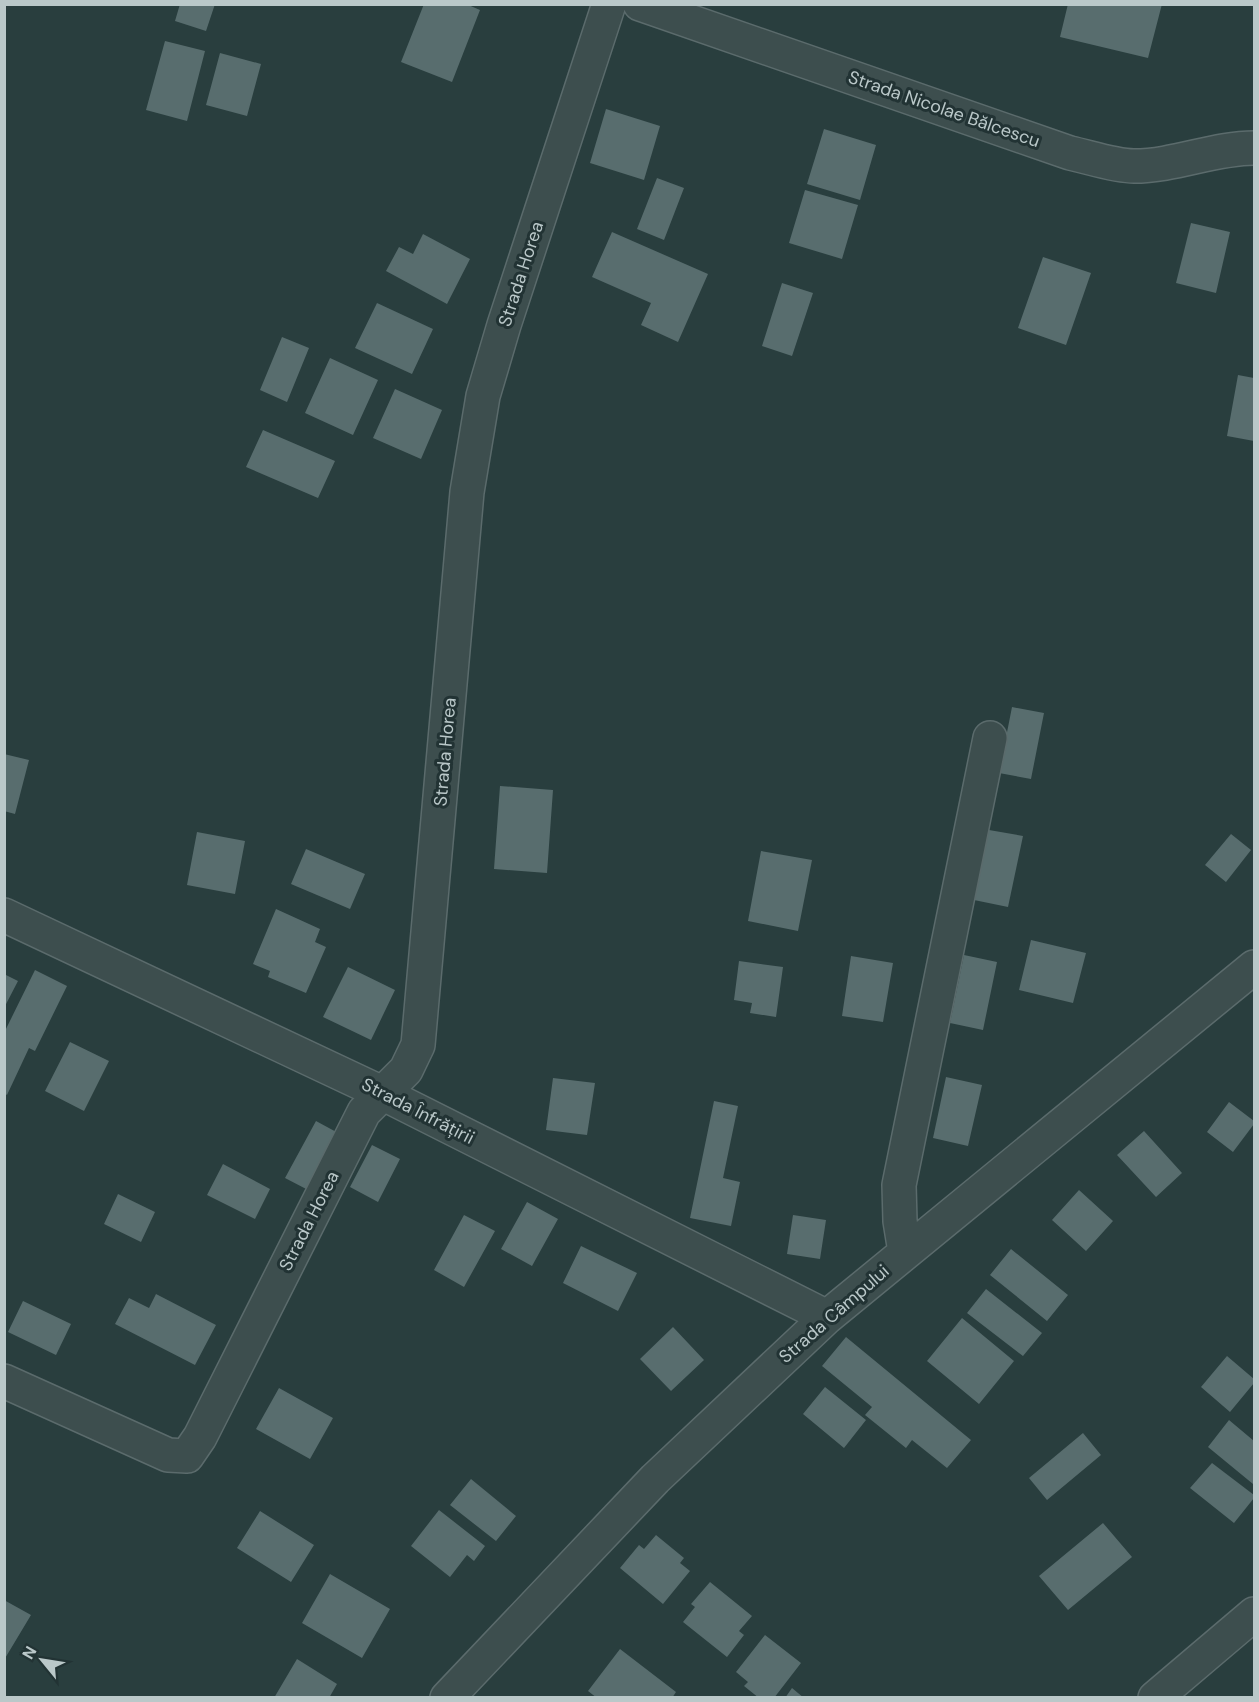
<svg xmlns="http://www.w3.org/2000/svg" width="1259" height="1702" font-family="'DM Sans',sans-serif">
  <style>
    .building { fill: #586d6e }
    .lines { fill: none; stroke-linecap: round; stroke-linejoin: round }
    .minor-casing { stroke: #5b6b6c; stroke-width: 36 }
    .minor { stroke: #3d4e4e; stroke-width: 33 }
    .labels { text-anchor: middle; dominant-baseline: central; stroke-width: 6; stroke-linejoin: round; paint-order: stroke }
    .street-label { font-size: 18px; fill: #bac8c9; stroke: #223334 }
  </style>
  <rect width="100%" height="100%" fill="#293e3e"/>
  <path class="building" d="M180,4H215L206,31L175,21Z
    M424,4H466L480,10L452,82L401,62Z
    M1068,4H1162L1148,58L1060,37Z
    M165,41L205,51L187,121L146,110Z
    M220,53L261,64L247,116L206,105Z
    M606,109L660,126L644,180L590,163Z
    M824,129L876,145L860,200L807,184Z
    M657,178L684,188L664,240L637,229Z
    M805,190L858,205L842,259L789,243Z
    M1191,223L1230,232L1216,293L1176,283Z
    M612,232L708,274L678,342L641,325L651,303L592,277Z
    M423,234L470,259L447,304L386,271L399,247L413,254Z
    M1043,257L1091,273L1066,345L1018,328Z
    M782,283L813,293L792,356L762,346Z
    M377,303L433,329L412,374L355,348Z
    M282,337L309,348L287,402L260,390Z
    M330,358L378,380L353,435L305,413Z
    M1238,375L1254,378V441L1227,436Z
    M395,389L442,410L421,459L373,438Z
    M263,430L335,461L318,498L246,467Z
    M1012,707L1044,713L1031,779L999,773Z
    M4,754L29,760L15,814L4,811Z
    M500,786L553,790L547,873L494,869Z
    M989,830L1023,836L1008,907L974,900Z
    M197,832L245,841L235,894L187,885Z
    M1231,834L1251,850L1226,882L1205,865Z
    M306,849L365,874L350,909L291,884Z
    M761,851L812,860L798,931L748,921Z
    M276,909L320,929L315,942L326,947L306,993L268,977L270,971L253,964Z
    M1031,940L1086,953L1073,1003L1019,990Z
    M964,955L997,962L983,1030L950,1023Z
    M851,956L893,963L883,1022L842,1016Z
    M739,961L783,967L776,1017L750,1013L752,1003L734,1000Z
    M348,967L395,990L371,1040L323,1017Z
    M35,970L67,986L35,1051L29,1048L7,1095L4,1093V1033Z
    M4,974L18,981L4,1008Z
    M70,1042L109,1061L84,1111L45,1091Z
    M946,1077L982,1085L968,1146L933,1138Z
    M553,1078L595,1083L587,1135L546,1130Z
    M714,1101L738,1106L723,1178L740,1182L731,1226L690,1218Z
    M1229,1102L1254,1121V1124L1233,1152L1207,1132Z
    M316,1121L340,1134L310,1191L285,1178Z
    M1144,1131L1182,1173L1156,1197L1117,1155Z
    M372,1145L400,1159L378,1202L350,1187Z
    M223,1164L270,1189L255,1219L207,1195Z
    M1079,1190L1113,1221L1086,1251L1052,1220Z
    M118,1194L155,1212L141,1242L104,1224Z
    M527,1202L558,1219L532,1266L501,1249Z
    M464,1215L495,1231L464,1287L434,1270Z
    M793,1215L826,1220L820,1259L787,1254Z
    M581,1246L637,1273L618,1311L563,1283Z
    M1011,1249L1068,1295L1047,1321L990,1275Z
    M986,1289L1042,1333L1023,1356L967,1313Z
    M156,1294L216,1325L195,1365L115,1324L129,1298L149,1308Z
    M23,1301L71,1324L56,1355L8,1332Z
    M962,1318L1014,1361L979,1404L927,1361Z
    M673,1327L704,1360L671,1391L640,1359Z
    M846,1337L971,1440L947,1468L912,1440L906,1448L865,1415L872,1407L822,1366Z
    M1227,1356L1254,1379V1383L1230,1412L1201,1387Z
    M825,1387L866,1420L844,1448L803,1414Z
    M279,1388L333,1418L310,1459L256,1429Z
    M1229,1420L1254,1441L1253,1484L1208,1447Z
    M1083,1433L1101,1455L1047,1500L1029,1478Z
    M1212,1463L1254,1495V1498L1234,1523L1190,1488Z
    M471,1479L516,1516L496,1541L450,1505Z
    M439,1510L485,1546L474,1561L467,1555L450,1577L411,1546Z
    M260,1511L314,1545L291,1582L237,1548Z
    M1103,1523L1132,1557L1068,1610L1039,1576Z
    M656,1535L684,1558L680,1563L690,1571L663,1604L620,1568L639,1545L644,1549Z
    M330,1574L390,1609L362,1658L302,1623Z
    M710,1582L752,1616L739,1631L744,1635L727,1657L683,1622L695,1607L691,1604Z
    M4,1600L31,1615L4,1660Z
    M765,1635L801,1663L774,1698H759L744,1686L748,1682L736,1672Z
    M620,1649L676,1692L672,1698H597L588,1691Z
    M297,1659L337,1684L329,1698H274Z
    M792,1688L804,1698H785Z"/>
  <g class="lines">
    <g class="minor-casing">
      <path id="minor" d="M640,4L1070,153C1089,157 1115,166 1134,166C1175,166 1214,148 1254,148
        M4,915L382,1093L827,1317
        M905,1252L900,1221L899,1185L990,738
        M4,1381L168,1455L187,1456L200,1437L364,1112L406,1070L418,1045L467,492L483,396L504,325L609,4
        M447,1698L655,1479L827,1317L1254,967
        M1155,1698L1254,1614"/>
    </g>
    <use href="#minor" class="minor"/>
  </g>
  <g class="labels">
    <g class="street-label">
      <text transform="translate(944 109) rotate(19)">Strada Nicolae Bălcescu</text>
      <text transform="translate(521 274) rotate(-72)">Strada Horea</text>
      <text transform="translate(445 752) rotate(-85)">Strada Horea</text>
      <text transform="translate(418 1111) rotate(27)">Strada Înfrățirii</text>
      <text transform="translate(309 1221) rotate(-63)">Strada Horea</text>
      <text transform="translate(834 1314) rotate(-41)">Strada Câmpului</text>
    </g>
  </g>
  <rect width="1259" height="1702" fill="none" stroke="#bac8c9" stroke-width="12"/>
  <g transform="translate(42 1660) rotate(300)" stroke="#223334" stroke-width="4.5" paint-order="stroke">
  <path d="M0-4.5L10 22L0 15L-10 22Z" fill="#bac8c9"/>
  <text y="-9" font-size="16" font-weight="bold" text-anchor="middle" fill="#bac8c9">N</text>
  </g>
</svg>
